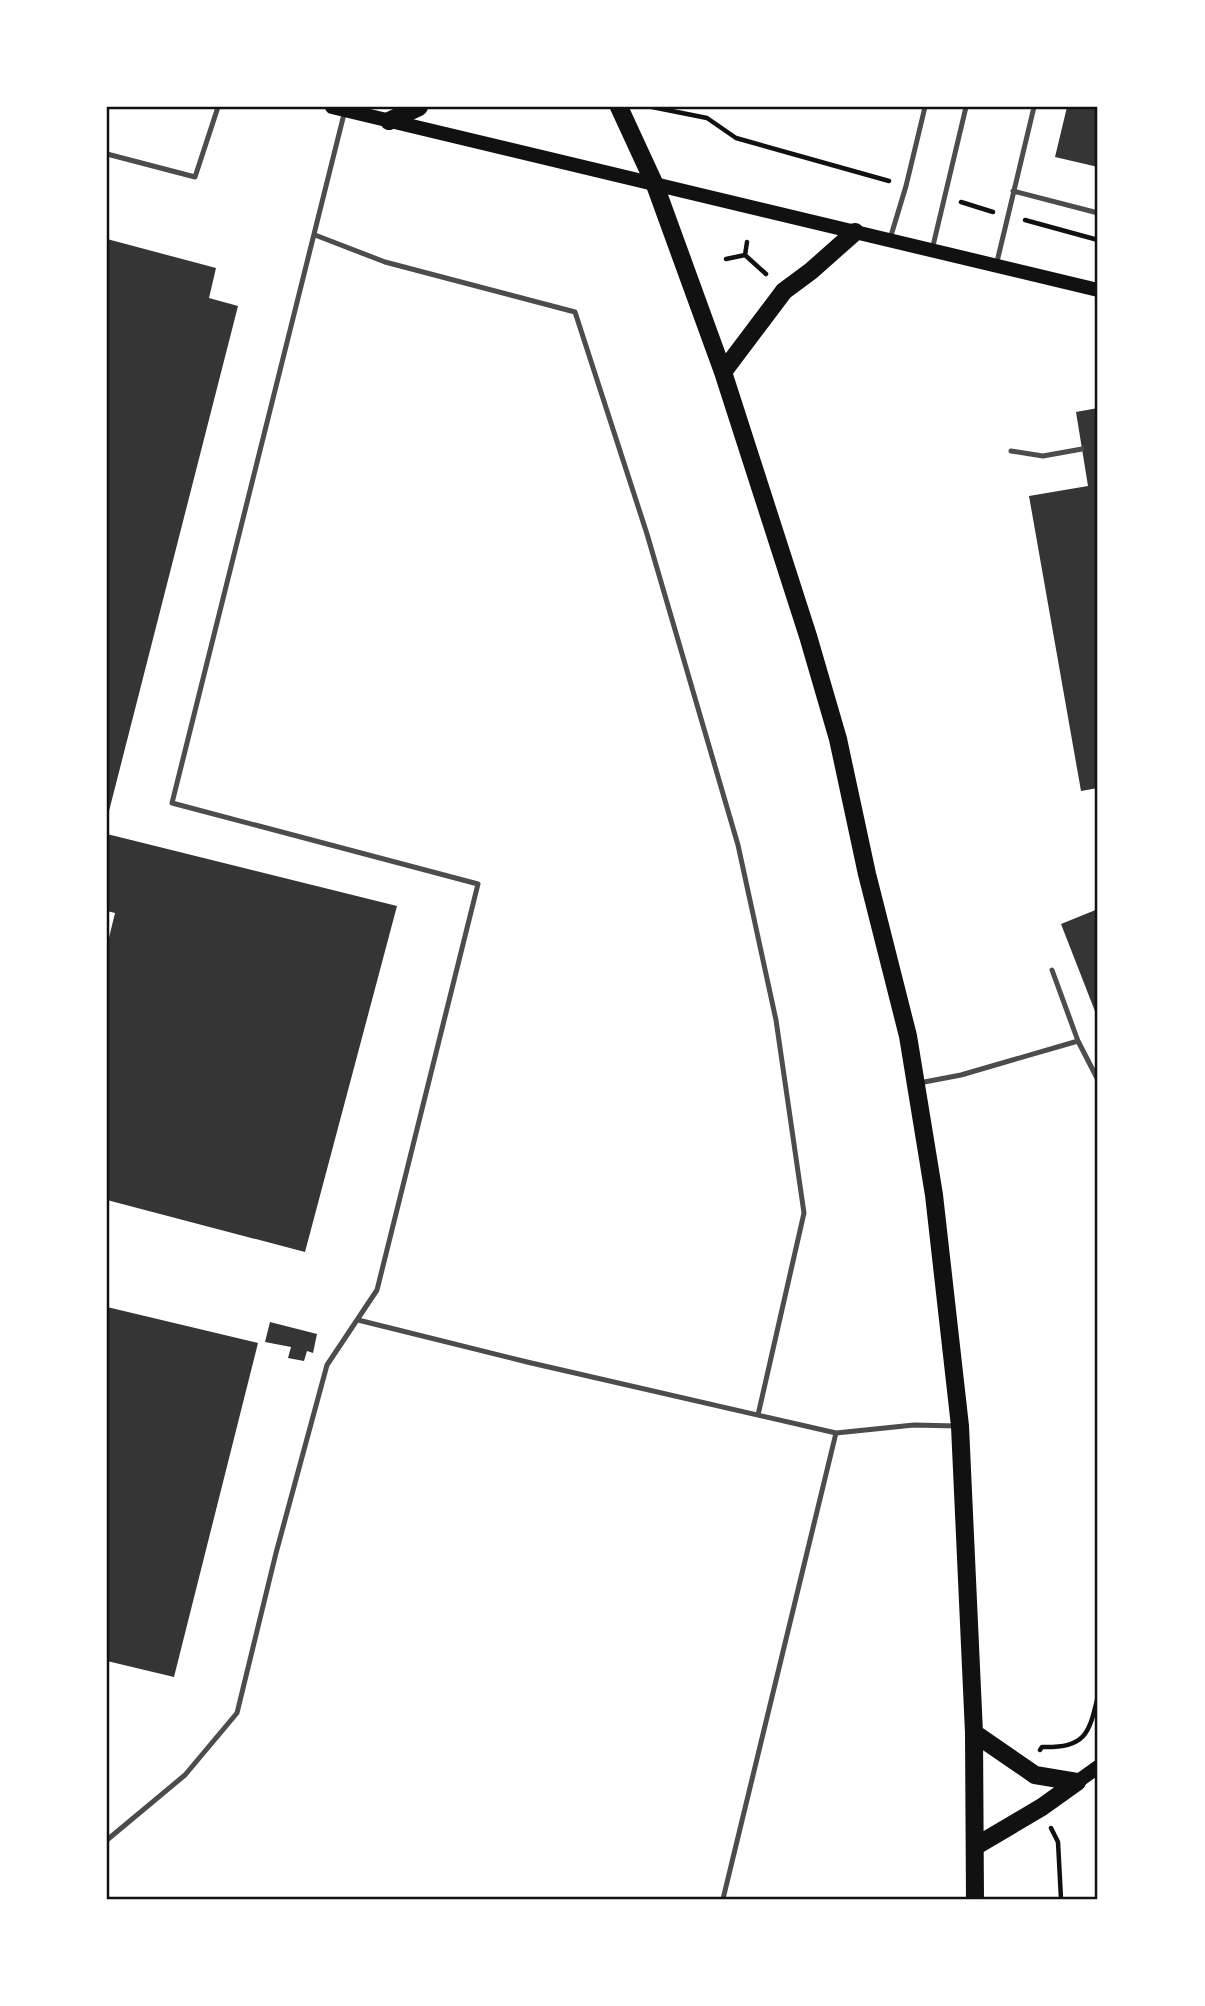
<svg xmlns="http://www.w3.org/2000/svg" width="1205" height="2006" font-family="'Alegreya Sans',sans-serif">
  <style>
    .building { fill: #353535 }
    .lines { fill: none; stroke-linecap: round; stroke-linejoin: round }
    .path { stroke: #111; stroke-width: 4.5 }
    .service { stroke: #4c4c4c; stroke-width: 5 }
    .secondary { stroke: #111; stroke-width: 14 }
    .primary { stroke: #111; stroke-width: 18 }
    .neatline { fill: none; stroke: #111; stroke-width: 2.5 }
  </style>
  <rect width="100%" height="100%" fill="#fff"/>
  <path class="building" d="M1067,107H1098V167L1055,157Z
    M107,239L216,268L209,298L238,306L108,815Z
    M1098,408V788L1081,791L1029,496L1088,486L1076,412Z
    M107,834L397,906L305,1252L107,1200V946L115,913L107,911Z
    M1098,909V1019L1061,924Z
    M107,1307L258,1343L174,1677L107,1661Z
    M270,1322L317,1334L313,1353L307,1351L304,1361L288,1358L291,1347L265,1342Z"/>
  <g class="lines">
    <path class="path" d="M652,107L707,118L736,138L889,181
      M961,202L993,212
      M1025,220L1098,240
      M747,242L745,255L766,274
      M726,259L745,255
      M1040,1750L1042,1747C1086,1748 1089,1734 1098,1696
      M1051,1828L1058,1842L1061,1899"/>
    <path class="service" d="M107,154L195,177L218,107
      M1013,191L1098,213
      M315,235L385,262L575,312L647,534L738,845L776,1020L804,1213L758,1415
      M890,239L906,186L925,107
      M932,250L966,107
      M996,266L1034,107
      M1011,451L1043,456L1082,449
      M1052,970L1078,1041
      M919,1083L961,1075L1078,1041L1098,1080
      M358,1320L527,1362L836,1433L914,1425L957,1426
      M107,1840L185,1775L237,1713L276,1553L327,1365L377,1290L478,884L172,803L345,110
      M723,1899L836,1433"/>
    <path class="secondary" d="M332,107L1098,290
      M1077,1782L1098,1767"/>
    <path class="primary" d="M619,107L655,185L723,372L808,636L838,739L867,874L908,1036L934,1195L960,1426L974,1733L975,1899
      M389,121L419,107
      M723,372L784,291L811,271L855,232
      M974,1733L1035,1775L1077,1782
      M976,1846L1042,1807L1077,1782"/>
  </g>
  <rect width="1205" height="2006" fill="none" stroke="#ffffff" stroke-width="217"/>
  <rect x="108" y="108" width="988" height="1790" class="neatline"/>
</svg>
